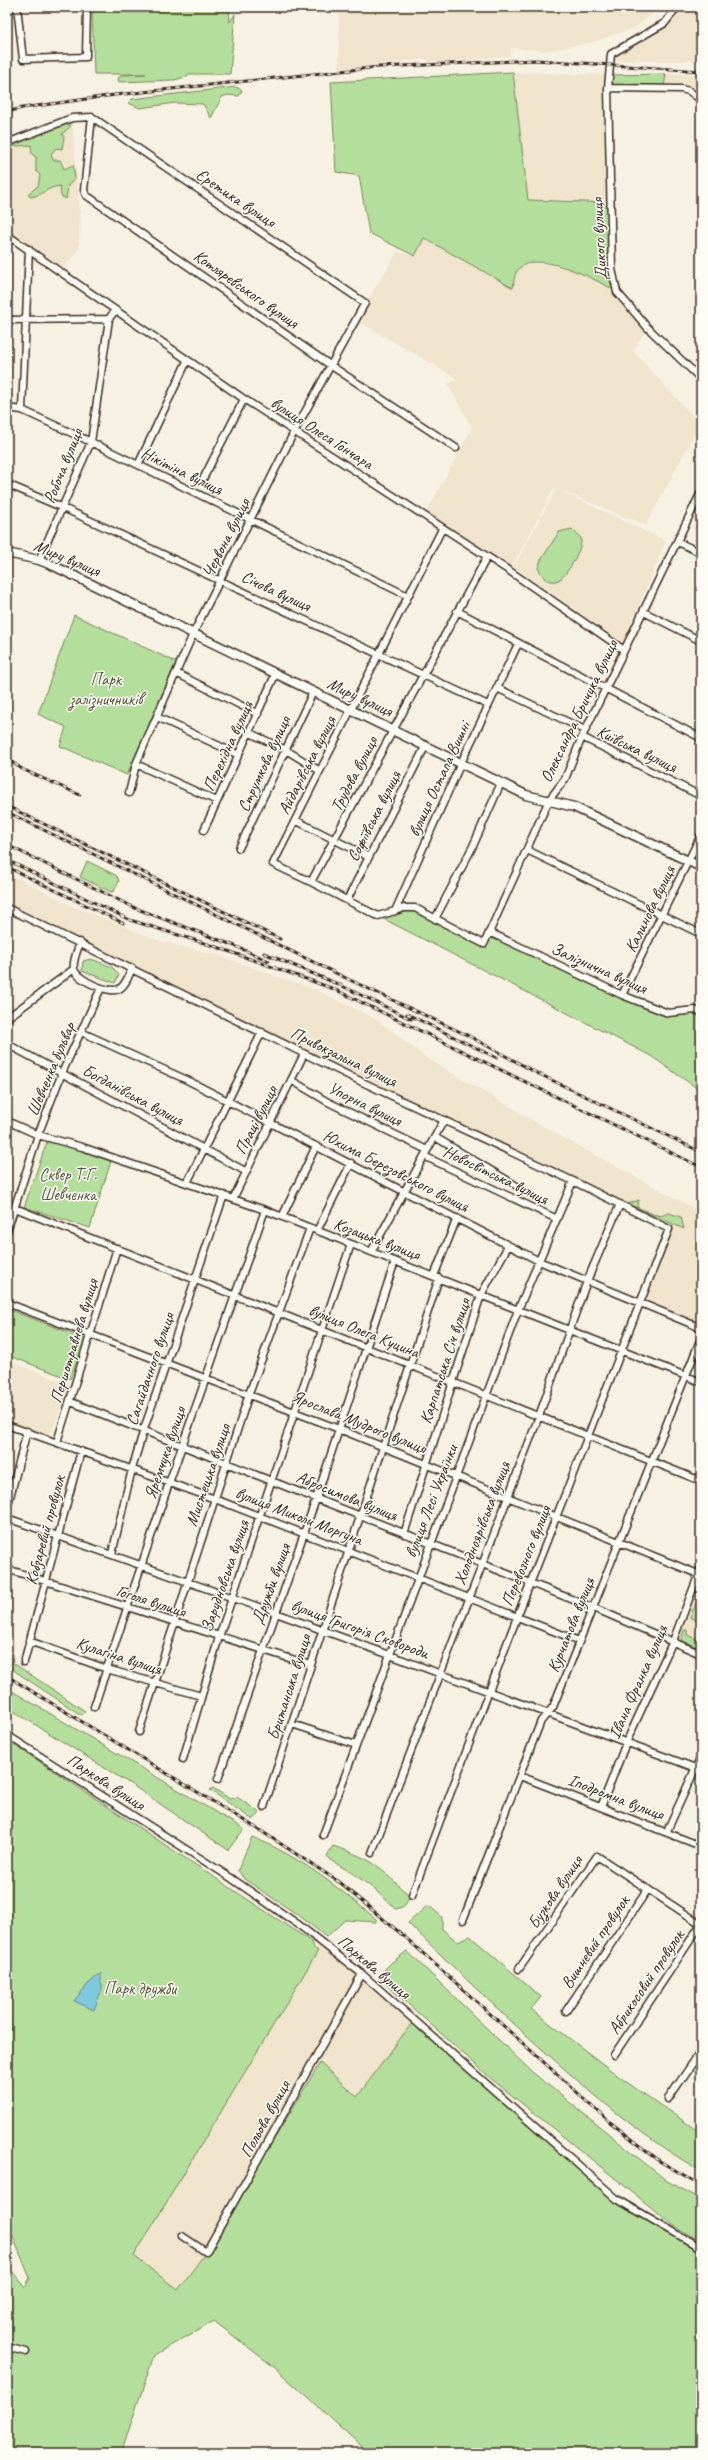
<svg xmlns="http://www.w3.org/2000/svg" width="708" height="2460" font-family="Caveat,sans-serif">
  <style>
    .built { fill: #f0e4cc }
    .green { fill: #b4de9b; stroke: #78845c }
    .water { fill: #7fc9df; stroke: #648992 }
    .lines { fill: none; stroke-linecap: round; stroke-linejoin: round }
    .minor-casing { stroke: #3b2a1e; stroke-width: 9 }
    .major-casing { stroke: #3b2a1e; stroke-width: 11 }
    .minor { stroke: #fdfcf7; stroke-width: 6 }
    .major { stroke: #fdfcf7; stroke-width: 8 }
    .rail-casing { stroke: #3b2a1e; stroke-width: 3 }
    .rail { stroke: #fdfcf7; stroke-width: 1.5; stroke-dasharray: 4.5; stroke-linecap: butt }
    .labels { text-anchor: middle; dominant-baseline: central; stroke-width: 3; stroke-linejoin: round; paint-order: stroke }
    .street-label { font-size: 17px; fill: #3b2a1e; stroke: #fdfcf7 }
    .park-label { font-size: 17px; fill: #59573d; stroke: #fdfcf7 }
  </style>
  <rect width="100%" height="100%" fill="#f7f1e3"/>
  <filter id="ink" filterUnits="userSpaceOnUse"><feTurbulence type="fractalNoise" baseFrequency=".025" numOctaves="2"/><feDisplacementMap in="SourceGraphic" scale="8" xChannelSelector="R" yChannelSelector="G"/><feConvolveMatrix kernelMatrix="1 2 1 2 8 2 1 2 1" color-interpolation-filters="sRGB"/></filter>
  <g filter="url(#ink)">
    <path class="built" d="M347,7H660L635,28L590,43L545,51L511,48L510,56L429,63L427,59L339,69V8Z
      M678,7H701V61L611,60V54L665,23Z
      M513,72L610,75L611,203L528,201Z
      M666,74H701V100L694,94L664,88Z
      M72,118L80,215L79,249L64,267L7,232V144Z
      M423,237L513,288L516,272L524,265L541,263L565,266L597,280L617,292L647,327L633,351L700,424L646,525L554,488L511,569L425,515L472,428L448,384L458,379L356,320L397,252L415,256Z
      M556,489L666,541L623,643L514,567Z
      M7,873L70,905L163,942L217,955L314,989L376,1019L428,1059L558,1135L701,1212V1328L639,1303L669,1230L7,908Z
      M7,1360L70,1385L50,1436L7,1420Z
      M701,1577V1652L676,1640Z
      M321,1942L414,2020L357,2097L313,2064L206,2252L178,2290L126,2250Z"/>
    <path class="green" d="M92,7H229L230,22L235,14L230,74H188L187,77L174,80L119,82L118,78L123,75L146,74H94Z
      M513,72L528,200L611,203L612,269L617,292C599,281 531,244 516,273C514,276 514,283 513,288L424,238L415,256L369,233L359,176L336,172L331,82Z
      M666,74L664,88H608L610,75Z
      M236,87L242,90L239,96L228,95L222,97L211,118L203,104L175,103L140,108L128,103L132,99Z
      M67,123L71,126L62,134L64,137L62,149L56,148L51,154L53,160H60L64,169L73,165L75,178L68,186L66,199L61,196L60,186C48,187 41,196 30,197L28,194L38,186L40,175L36,171V157L32,154L31,145L7,147Z
      M572,529L581,538C583,547 568,574 560,579C555,583 549,581 545,579L538,568L541,560L559,532Z
      M74,615L176,662L127,775L60,746L66,727L38,714Z
      M87,861L117,876L119,881L114,891L111,892L80,877Z
      M409,908L483,944L489,932L668,1013L701,1012V1091L651,1056L378,916Z
      M91,959L112,967L119,975L115,983L82,971L83,961Z
      M48,1139L111,1161L90,1228L24,1207Z
      M639,1200L637,1207L655,1215L656,1214L660,1216L669,1213L681,1217L684,1229L628,1204Z
      M7,1309L86,1339L70,1379L7,1355Z
      M701,1593V1615L698,1621L690,1617Z
      M684,1630H687V1635L701,1641V1649L681,1640Z
      M7,1659L85,1711L81,1715L7,1666Z
      M7,1688L244,1829L228,1850L135,1787L7,1707Z
      M7,1740L312,1942L314,1948L318,1951L134,2256L178,2290L206,2252L320,2063L357,2097L414,2020L617,2199L701,2250V2453H369L274,2367L214,2321L154,2355L121,2453H7V2265L25,2287L30,2278L7,2222Z
      M213,1788L230,1799L237,1797L260,1813L253,1820L210,1790Z
      M252,1837C299,1856 338,1887 376,1919V1922L345,1920L326,1937L301,1917L244,1879L238,1870Z
      M333,1846C351,1852 370,1859 384,1871C394,1880 399,1888 410,1895C407,1903 405,1908 395,1909C376,1888 355,1874 330,1860L327,1856Z
      M428,1905L442,1917V1929L458,1942L470,1936L541,1997L531,2009L625,2081L701,2133V2171C653,2144 612,2110 570,2074C514,2025 461,1975 408,1923Z
      M407,1951L532,2072L667,2181L701,2199V2242L673,2225L494,2081L380,1979C383,1966 397,1959 407,1951Z"/>
    <path class="water" d="M101,1973V1991L94,2010L74,2001L88,1984Z"/>
    <g class="lines">
      <g class="minor-casing">
        <path id="minor" d="M17,7L23,59L86,57L87,7
          M677,7L665,23L611,54L608,88L612,269L617,292L647,327L701,379
          M608,88L681,89L689,91L701,100
          M92,117L365,303L294,432L193,634L136,764L129,793
          M92,117L84,190L86,195L330,365L456,448
          M7,143L72,118L92,117
          M7,235L244,399L511,572L624,650
          M7,320L109,319
          M7,408L22,410L91,442L408,596
          M22,410L29,249
          M138,465L187,361
          M202,481L244,399
          M7,484L61,507L488,705
          M442,529L273,864L311,882L487,557
          M678,542L701,553
          M39,560L91,442L109,319L115,310
          M457,611L701,738
          M644,612L701,641
          M176,673L258,714
          M497,688L585,730
          M157,717L239,755
          M250,733L286,750L320,771
          M582,737L701,796
          M136,764L217,801
          M295,820L369,857
          M204,830L276,673
          M239,848L313,692
          M527,850L701,934
          M311,882L378,916L395,911L461,763L518,644
          M347,900L426,745
          M7,908L360,1081L573,1181L669,1229L517,1617L412,1895
          M395,911L404,908H415L484,944L549,800L565,779L582,737L701,492
          M435,919L473,846L501,783
          M489,932L622,995L668,1013L695,1010L701,1012
          M80,942C78,950 72,961 74,969C77,980 109,994 119,989C126,985 129,975 132,968
          M622,995L701,835
          M7,1018L74,969
          M81,1032L187,1080L539,1261L701,1328
          M7,1044L245,1171
          M291,1080L328,1102L427,1150
          M7,1121L38,1135L82,1147L265,1210L701,1382
          M435,1137L522,1189
          M424,1156L557,1219
          M187,1183L262,1032
          M233,1199L304,1054
          M15,1208L701,1481
          M282,1217L316,1146
          M7,1231L38,1135L62,1073L101,988
          M317,1231L351,1163
          M371,1252L444,1120
          M434,1276L457,1218
          M7,1303L339,1429L698,1574
          M71,1402L594,1608L701,1654
          M7,1425L215,1499L579,1641
          M57,1442L117,1248
          M7,1509L27,1431
          M7,1518L276,1613L701,1770
          M404,1534L481,1295L508,1246
          M112,1554L132,1469L144,1429L224,1195
          M7,1569L311,1665
          M29,1641L107,1669L201,1696
          M24,1662L81,1451
          M94,1707L169,1483L265,1210
          M292,1724L356,1745
          M139,1732L249,1394L310,1228
          M7,1735L231,1878L299,1925L362,1974L617,2199L701,2248
          M183,1759L219,1637L351,1244
          M520,1776L701,1846
          M218,1779L316,1499L395,1261
          M264,1807L439,1278
          M601,1807L626,1743L673,1641L701,1568
          M667,1831L701,1756
          M323,1835L518,1310L573,1181
          M372,1853L539,1416L587,1281L620,1204
          M463,1920L541,1721L553,1707L701,1338
          M519,1969L597,1856L701,1924
          M566,2011L648,1889
          M614,2055L701,1924
          M668,2099L701,2051
          M182,2236L206,2252L362,1974
          M7,2347L26,2352"/>
      </g>
      <g class="major-casing">
        <path id="major" d="M7,553L39,560L54,566L526,795L574,807L701,867"/>
      </g>
      <use href="#minor" class="minor"/>
      <use href="#major" class="major"/>
      <g class="rail-casing">
        <path id="rail" d="M7,112L22,108L115,95L379,67L536,60L701,71
          M7,759L22,769L80,795
          M7,806L280,939
          M7,812L352,981L469,1036L535,1072L701,1152
          M7,845L135,908L235,946L269,961
          M7,860L130,920L217,947L334,989L701,1167
          M7,867L123,923
          M264,953L340,985L411,1019
          M407,1014L497,1058
          M7,1676L258,1829L336,1880L405,1937L610,2122L661,2162L701,2185"/>
      </g>
      <use href="#rail" class="rail"/>
    </g>
  </g>
  <g class="labels">
    <g class="street-label">
      <text transform="translate(236 198) rotate(34)">Єретика вулиця</text>
      <text transform="translate(599 239) rotate(-93)">Дикого вулиця</text>
      <text transform="translate(246 289) rotate(35)">Котляревського вулиця</text>
      <text transform="translate(322 433) rotate(33)">вулиця Олеся Гончара</text>
      <text transform="translate(63 466) rotate(-68)">Робоча вулиця</text>
      <text transform="translate(182 471) rotate(26)">Нікітіна вулиця</text>
      <text transform="translate(226 538) rotate(-63)">Червона вулиця</text>
      <text transform="translate(67 558) rotate(23)">Миру вулиця</text>
      <text transform="translate(276 591) rotate(25)">Січова вулиця</text>
      <text transform="translate(360 697) rotate(25)">Миру вулиця</text>
      <text transform="translate(579 711) rotate(-64)">Олександра Бричука вулиця</text>
      <text transform="translate(228 746) rotate(-65)">Перехідна вулиця</text>
      <text transform="translate(637 749) rotate(26)">Київська вулиця</text>
      <text transform="translate(264 764) rotate(-65)">Струмкова вулиця</text>
      <text transform="translate(307 765) rotate(-63)">Айдарівська вулиця</text>
      <text transform="translate(354 774) rotate(-62)">Трудова вулиця</text>
      <text transform="translate(439 779) rotate(-65)">вулиця Остапа Вишні</text>
      <text transform="translate(374 816) rotate(-63)">Софіївська вулиця</text>
      <text transform="translate(650 909) rotate(-64)">Калинова вулиця</text>
      <text transform="translate(599 968) rotate(24)">Залізнична вулиця</text>
      <text transform="translate(344 1057) rotate(26)">Привокзальна вулиця</text>
      <text transform="translate(51 1069) rotate(-67)">Шевченка бульвар</text>
      <text transform="translate(133 1095) rotate(28)">Богданівська вулиця</text>
      <text transform="translate(365 1104) rotate(26)">Упорна вулиця</text>
      <text transform="translate(256 1120) rotate(-63)">Праці вулиця</text>
      <text transform="translate(396 1171) rotate(27)">Юхима Березовського вулиця</text>
      <text transform="translate(496 1175) rotate(26)">Новосвітська вулиця</text>
      <text transform="translate(377 1239) rotate(21)">Козацька вулиця</text>
      <text transform="translate(364 1331) rotate(22)">вулиця Олега Куцина</text>
      <text transform="translate(74 1341) rotate(-73)">Першотравнева вулиця</text>
      <text transform="translate(445 1361) rotate(-72)">Карпатська Січ вулиця</text>
      <text transform="translate(150 1369) rotate(-71)">Сагайдачного вулиця</text>
      <text transform="translate(359 1422) rotate(22)">Ярослава Мудрого вулиця</text>
      <text transform="translate(165 1453) rotate(-71)">Яремчука вулиця</text>
      <text transform="translate(208 1475) rotate(-71)">Мистецька вулиця</text>
      <text transform="translate(347 1496) rotate(22)">Абросимова вулиця</text>
      <text transform="translate(431 1501) rotate(-69)">вулиця Лесі Українки</text>
      <text transform="translate(299 1516) rotate(21)">вулиця Миколи Моргуна</text>
      <text transform="translate(482 1523) rotate(-69)">Холодноярівська вулиця</text>
      <text transform="translate(45 1530) rotate(-75)">Кобзаревий провулок</text>
      <text transform="translate(526 1556) rotate(-68)">Перевозного вулиця</text>
      <text transform="translate(225 1576) rotate(-71)">Зарудновська вулиця</text>
      <text transform="translate(271 1584) rotate(-70)">Дружби вулиця</text>
      <text transform="translate(151 1601) rotate(18)">Гоголя вулиця</text>
      <text transform="translate(571 1625) rotate(-68)">Курчатова вулиця</text>
      <text transform="translate(360 1629) rotate(20)">вулиця Григорія Сковороди</text>
      <text transform="translate(119 1656) rotate(18)">Кулагіна вулиця</text>
      <text transform="translate(638 1682) rotate(-66)">Івана Франка вулиця</text>
      <text transform="translate(289 1687) rotate(-72)">Британська вулиця</text>
      <text transform="translate(106 1782) rotate(33)">Паркова вулиця</text>
      <text transform="translate(616 1797) rotate(21)">Іподромна вулиця</text>
      <text transform="translate(555 1892) rotate(-56)">Бузкова вулиця</text>
      <text transform="translate(595 1942) rotate(-56)">Вишневий провулок</text>
      <text transform="translate(374 1967) rotate(40)">Паркова вулиця</text>
      <text transform="translate(646 1982) rotate(-56)">Абрикосовий провулок</text>
      <text transform="translate(265 2119) rotate(-61)">Польова вулиця</text>
    </g>
    <g class="park-label">
      <text x="106" y="679">Парк<tspan x="106" dy="20">залізничників</tspan></text>
      <text x="68" y="1174">Сквер Т.Г.<tspan x="68" dy="20">Шевченка</tspan></text>
      <text x="140" y="1988">Парк дружби</text>
    </g>
  </g>
  <rect width="708" height="2460" fill="none" stroke="#fdfcf7" stroke-width="24"/>
  <rect x="12" y="12" width="684" height="2436" fill="none" stroke="#3b2a1e" stroke-width="1.5" filter="url(#ink)"/>
</svg>
